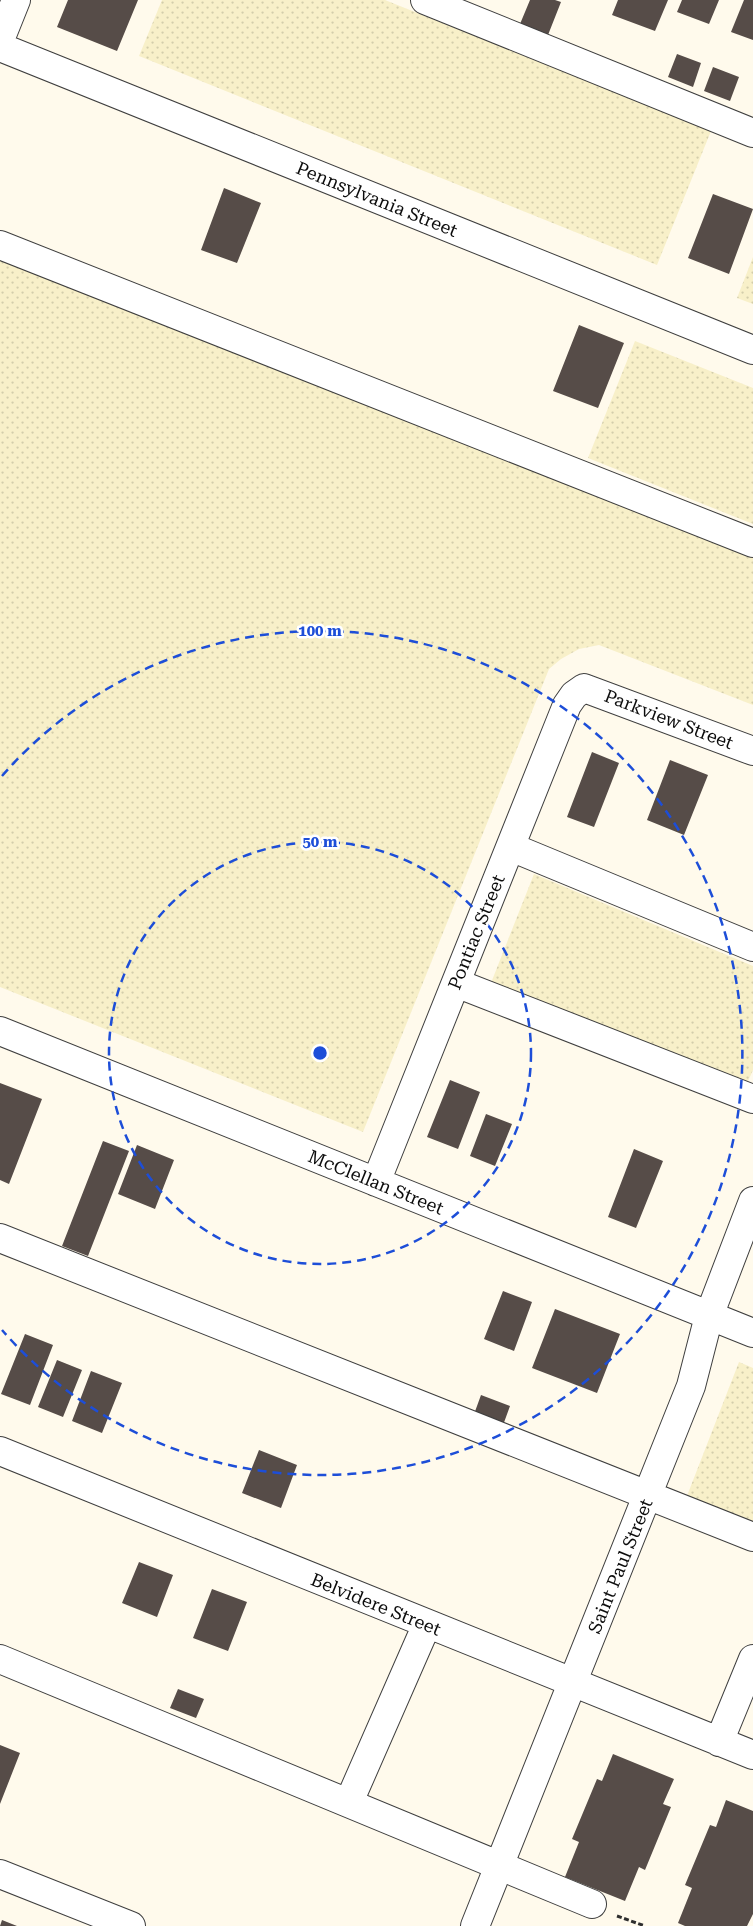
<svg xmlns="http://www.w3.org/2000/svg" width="753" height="1926" font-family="'Roboto Serif',serif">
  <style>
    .farmland { fill: url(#farmland-dots) }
    .building { fill: #564c48 }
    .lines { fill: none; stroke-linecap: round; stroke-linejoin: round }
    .minor-casing { stroke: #3f3f3f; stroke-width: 30 }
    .path { stroke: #2e2e2e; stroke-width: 3; stroke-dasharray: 5 2.5; stroke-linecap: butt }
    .minor { stroke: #fff; stroke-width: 28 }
    .ring { fill: none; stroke: #1d4ed8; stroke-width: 2.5; stroke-dasharray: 9 6 }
    .labels { text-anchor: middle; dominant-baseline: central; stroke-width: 5; stroke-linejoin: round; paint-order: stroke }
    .street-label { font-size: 18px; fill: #0c0c0c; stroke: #fff }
    .centre { fill: #1d4ed8; stroke: #fff; stroke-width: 2.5 }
    .ring-label { font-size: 15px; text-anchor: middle; font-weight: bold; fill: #1d4ed8; stroke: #fff; stroke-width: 5; stroke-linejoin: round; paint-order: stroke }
  </style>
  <defs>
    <pattern id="farmland-dots" width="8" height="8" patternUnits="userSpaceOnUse" patternTransform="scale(1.25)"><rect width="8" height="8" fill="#f8f0c9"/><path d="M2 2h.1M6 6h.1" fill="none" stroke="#d3cdab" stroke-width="1.8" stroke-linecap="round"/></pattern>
  </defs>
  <rect width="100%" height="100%" fill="#fffaec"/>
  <path class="farmland" d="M162,0H385L711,131L657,265L139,56Z
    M0,255L753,554V705L599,645L579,649L561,659L549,669L363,1132L0,987Z
    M753,257V304L737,298Z
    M635,341L753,388V524L588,458Z
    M534,874L753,966V1070L745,1088L489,988Z
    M739,1362L753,1368V1528L685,1501Z"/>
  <path class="building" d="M68,0H138L117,51L57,27Z
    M530,0H555L561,2L548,35L520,24Z
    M618,0H668L655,31L612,15Z
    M682,0H719L709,24L677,12Z
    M744,0H753V40L731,32Z
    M677,54L701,63L693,87L668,77Z
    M713,67L739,77L730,101L704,91Z
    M224,188L261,203L237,263L201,250Z
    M713,194L753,209L729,274L688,258Z
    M579,325L624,343L598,408L553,391Z
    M592,752L619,763L594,827L567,817Z
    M670,760L708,775L684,835L647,820Z
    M450,1080L480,1092L458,1149L427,1137Z
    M0,1083L42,1099L9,1184L0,1180Z
    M486,1114L512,1124L495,1166L470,1156Z
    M103,1141L129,1151L88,1256L62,1246Z
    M137,1145L174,1160L155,1209L118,1194Z
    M634,1149L663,1161L636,1228L608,1217Z
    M503,1291L532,1302L514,1351L484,1339Z
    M555,1309L620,1334L597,1393L532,1368Z
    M25,1334L53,1345L30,1405L1,1394Z
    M57,1360L82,1370L63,1417L38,1407Z
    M91,1371L122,1383L102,1433L72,1421Z
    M481,1395L510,1406L502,1428L473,1417Z
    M259,1450L297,1465L281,1508L242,1493Z
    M139,1562L173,1575L157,1617L122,1603Z
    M212,1589L247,1602L228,1651L193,1638Z
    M178,1689L204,1699L196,1718L170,1708Z
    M0,1745L20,1753L0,1804Z
    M613,1754L674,1779L663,1804L671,1807L645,1870L639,1867L625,1901L565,1877L579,1842L572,1839L597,1779L602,1781Z
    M726,1800L753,1811V1914L747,1926H685L678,1923L692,1888L685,1885L710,1825L716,1827Z
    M2,1920L17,1926H0Z"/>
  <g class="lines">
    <g class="minor-casing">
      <path id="minor" d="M425,0L753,133
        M0,40L16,0
        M0,47L753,350
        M0,245L753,543
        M511,847L753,947
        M456,983L753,1099
        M0,1031L753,1333
        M376,1182L567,705L574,695L584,688L753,751
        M0,1238L753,1537
        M0,1451L753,1755
        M0,1659L592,1904
        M719,1742L753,1659
        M349,1802L427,1624
        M0,1874L131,1926
        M475,1926L691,1386L709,1316L753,1201"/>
    </g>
    <path class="path" d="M617,1916L645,1926"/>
    <use href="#minor" class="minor"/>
  </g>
  <g class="ring">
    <circle cx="320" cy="1053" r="211"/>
    <path d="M2 776A422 422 0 1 1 2 1330"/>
  </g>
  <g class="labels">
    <g class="street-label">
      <text transform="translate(377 199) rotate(22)">Pennsylvania Street</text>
      <text transform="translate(669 719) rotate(21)">Parkview Street</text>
      <text transform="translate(476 932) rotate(-68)">Pontiac Street</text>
      <text transform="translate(376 1182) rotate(22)">McClellan Street</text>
      <text transform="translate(620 1566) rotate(-68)">Saint Paul Street</text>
      <text transform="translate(376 1604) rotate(22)">Belvidere Street</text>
    </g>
  </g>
  <circle cx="320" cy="1053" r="8" class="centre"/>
  <g class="ring-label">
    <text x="320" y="636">100 m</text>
    <text x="320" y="847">50 m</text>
  </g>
</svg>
